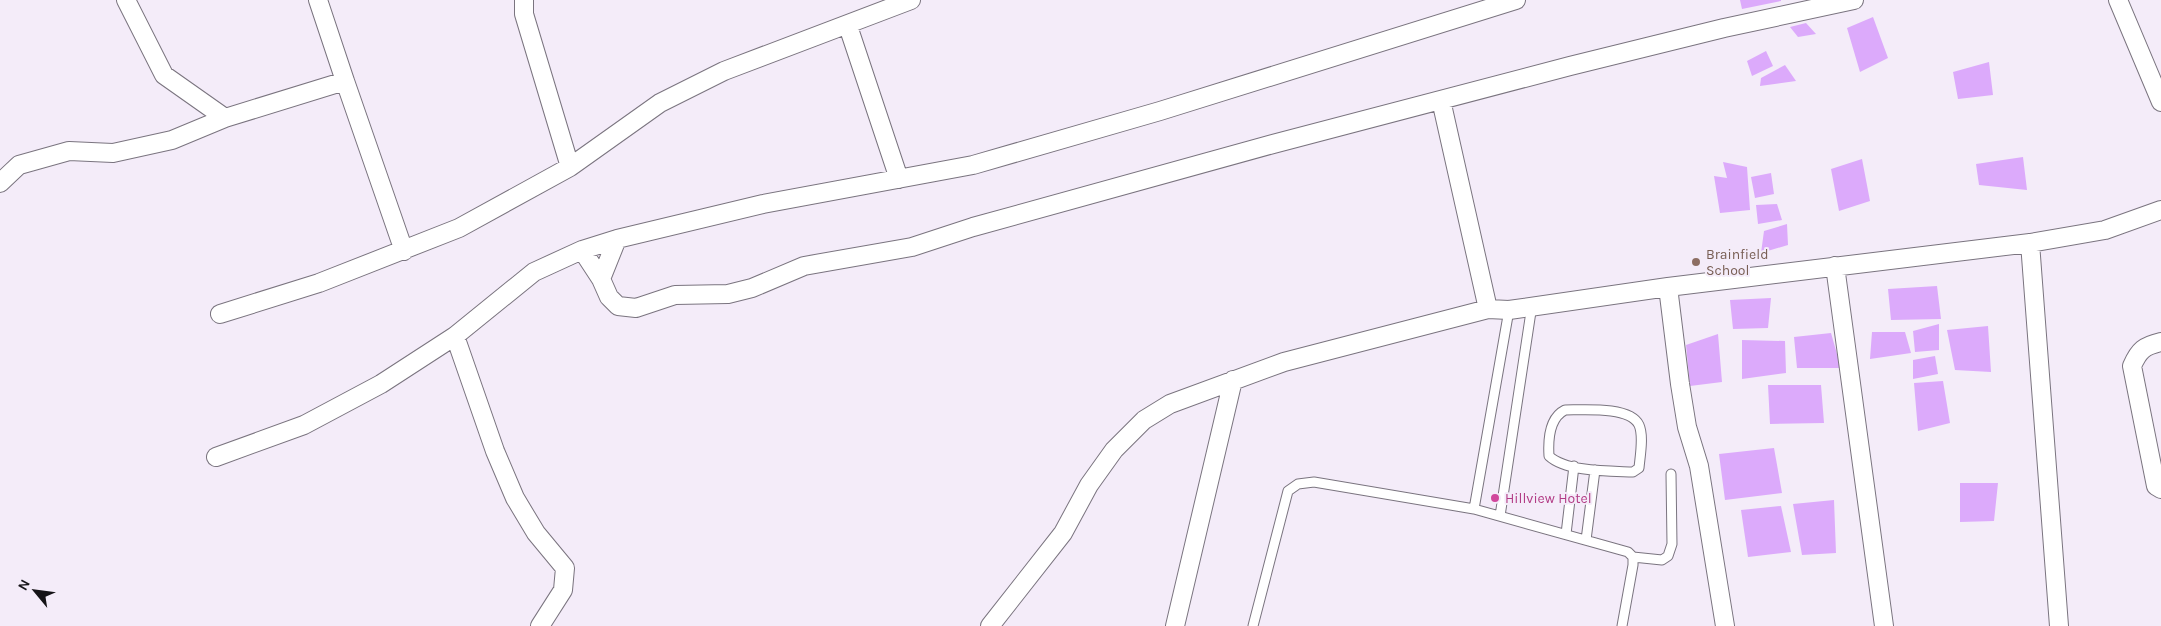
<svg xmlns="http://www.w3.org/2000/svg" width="2161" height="626" font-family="Karla,sans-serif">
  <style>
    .building { fill: #dcaafb }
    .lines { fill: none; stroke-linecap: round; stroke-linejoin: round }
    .lane-casing { stroke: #7a747f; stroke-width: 11 }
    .street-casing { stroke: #7a747f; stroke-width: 20 }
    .lane { stroke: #fff; stroke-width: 9 }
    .street { stroke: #fff; stroke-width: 18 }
    .education-dot { fill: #8d6e63; stroke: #f4ecf9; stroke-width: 2 }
    .hotel-dot { fill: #d1479c; stroke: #f4ecf9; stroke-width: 2 }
    .labels { text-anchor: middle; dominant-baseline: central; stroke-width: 4; stroke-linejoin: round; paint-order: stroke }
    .education-label { font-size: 14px; fill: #785e54; stroke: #f4ecf9; text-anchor: start }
    .hotel-label { font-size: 14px; fill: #b23c85; stroke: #f4ecf9; text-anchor: start }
  </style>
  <rect width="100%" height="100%" fill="#f4ecf9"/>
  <path class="building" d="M1740,0H1781V1L1742,9Z
    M1873,17L1888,58L1860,72L1847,28Z
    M1806,23L1816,34L1798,37L1790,27Z
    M1766,51L1773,66L1752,76L1747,61Z
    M1989,62L1993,95L1958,99L1953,72Z
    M1785,65L1796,81L1760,86L1761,78Z
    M2023,157L2027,190L1979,185L1976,164Z
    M1862,159L1870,201L1839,211L1831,169Z
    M1723,162L1747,167L1750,210L1720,213L1714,176L1727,178Z
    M1771,173L1774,194L1755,198L1751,177Z
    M1777,204L1782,220L1758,224L1756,205Z
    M1787,224L1788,245L1761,253L1764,231Z
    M1937,286L1941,319L1891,320L1888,289Z
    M1771,298L1768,328L1733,329L1730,300Z
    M1939,324V350L1915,352L1913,331Z
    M1988,326L1991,372L1955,370L1947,330Z
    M1872,332H1905L1911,353L1870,359Z
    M1831,333L1841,368H1797L1794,337Z
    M1718,334L1722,382L1690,386L1686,345Z
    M1742,340L1785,341L1786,373L1742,379Z
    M1935,356L1938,374L1913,379V360Z
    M1943,381L1950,423L1918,431L1914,383Z
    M1768,385H1821L1824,423L1770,424Z
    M1774,448L1782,493L1725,500L1719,454Z
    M1960,483H1998L1994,521L1960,522Z
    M1834,500L1836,553L1802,555L1793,504Z
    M1781,506L1791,552L1748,557L1741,510Z"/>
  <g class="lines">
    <g class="lane-casing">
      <path id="lane" d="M1565,410C1583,410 1630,406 1639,425C1644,436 1640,456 1639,468L1633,472C1610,471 1566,472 1549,456C1548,440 1549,418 1565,410Z
        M1474,509L1509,310
        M1500,516L1532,305
        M1566,534L1574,466
        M1586,540L1595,470
        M1633,557L1662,560L1668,556L1672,544L1671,474
        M1253,626L1288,491L1298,484L1314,482L1474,509L1628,552L1633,557V565L1622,626"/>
    </g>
    <g class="street-casing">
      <path id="street" d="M126,0L164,75L225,118
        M318,0L345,81
        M524,0V14L570,167
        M2118,0L2161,102
        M848,26L899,179
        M1441,100L1488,309
        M0,183L19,165L69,151L113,153L172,140L225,118L345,81L404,251
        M2030,243L2059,626
        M582,250L601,279L609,297L618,306L636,308L675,295L728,294L752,288L804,266L912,247L973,227L1273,144L1570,66L1724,28L1854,0
        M1835,266L1884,626
        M601,279L617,239
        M1668,287L1680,384L1687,427L1699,466L1725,626
        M220,314L319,283L459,228L570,167L660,103L724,71L911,0
        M455,336L495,451L515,498L536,533L565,568L563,590L540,626
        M2161,342C2144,346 2139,350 2132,366L2156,486L2161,489
        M216,457L304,425L381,384L455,336L534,272L582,250L617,239L763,204L973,165L1160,111L1516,0
        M990,626L1063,533L1089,485L1114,450L1144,420L1170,404L1284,362L1488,309L1509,310L1668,287L2030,243L2105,230L2161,210
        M1175,626L1233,380"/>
    </g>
    <use href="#lane" class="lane"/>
    <use href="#street" class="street"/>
  </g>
  <circle class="education-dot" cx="1696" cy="262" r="5"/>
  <circle class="hotel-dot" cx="1495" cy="498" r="5"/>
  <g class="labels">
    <g class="education-label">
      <text x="1706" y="254">Brainfield<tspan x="1706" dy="16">School</tspan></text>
    </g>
    <g class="hotel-label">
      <text x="1505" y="498">Hillview Hotel</text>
    </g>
  </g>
  <g transform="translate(35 591) rotate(299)" stroke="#f4ecf9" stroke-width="4" paint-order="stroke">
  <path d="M0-4L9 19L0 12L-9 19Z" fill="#151317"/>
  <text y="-8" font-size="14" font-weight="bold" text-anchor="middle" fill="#151317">N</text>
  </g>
</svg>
